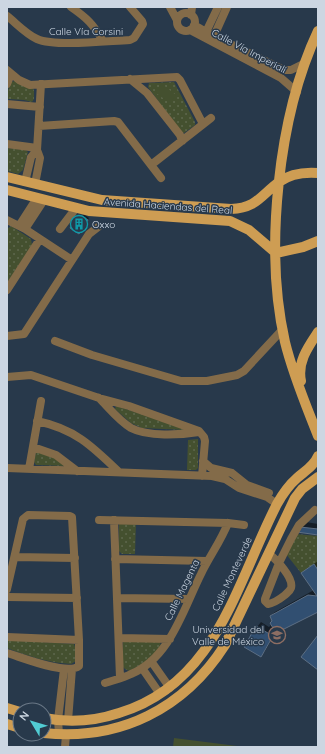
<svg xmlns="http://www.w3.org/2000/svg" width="325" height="754" font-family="Quicksand,sans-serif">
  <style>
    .green { fill: url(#green-dots) }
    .pitch { fill: #44502f }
    .shadow { fill: #0007 }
    .building { fill: #314f71; stroke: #5c6e83 }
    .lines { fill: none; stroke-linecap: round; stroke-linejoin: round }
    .minor { stroke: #836b49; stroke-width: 8 }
    .major { stroke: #ce9d53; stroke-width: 10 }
    .labels { text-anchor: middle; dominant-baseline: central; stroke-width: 3; stroke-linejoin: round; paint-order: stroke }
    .street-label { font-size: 10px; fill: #ccd6e2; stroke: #28394b }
    .poi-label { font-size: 10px; fill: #ccd6e2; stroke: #28394b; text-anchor: start }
  </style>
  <defs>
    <pattern id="green-dots" width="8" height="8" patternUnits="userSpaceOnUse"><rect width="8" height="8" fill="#44502f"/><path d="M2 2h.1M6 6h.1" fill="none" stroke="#5e684d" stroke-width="1.8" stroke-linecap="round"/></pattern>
  </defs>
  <rect width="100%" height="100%" fill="#28394b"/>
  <path class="green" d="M15,81L32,88L34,90V99L32,102L24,100L8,99L7,93L11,82Z
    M174,82L195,122V125L184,133L181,132L148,87L149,83Z
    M7,148L25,150L28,152L23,170L18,174L7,171Z
    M11,226L31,239L32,245L7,283V229Z
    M116,406L185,428L184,430L142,428L131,423L115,409Z
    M198,439V468L196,470H187L188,440Z
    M38,451L51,455L65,466L36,465L34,462L36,453Z
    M136,522L135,554H122L119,551V524Z
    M296,534L318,536V570L314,564L301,573L286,554Z
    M7,640L74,644L75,647L76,661L71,664C49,663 28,656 7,648Z
    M124,641L160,642L161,647L144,663L129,671L125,669L123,667V643Z"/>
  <path class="pitch" d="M163,85L176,95L170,103L156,93Z
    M174,738L245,747H173Z"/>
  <path class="shadow" d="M85,215L89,218L81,231L78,218L80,216Z
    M306,522L318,524V534L299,531Z
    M318,561V610L276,632L265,651L260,656L257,627L261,622L269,627L272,624L273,621L271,616L275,612L314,590L307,569Z"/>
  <path class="building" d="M82,216L88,220L79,234L70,228L77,217Z
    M300,527L318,529V535L297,532Z
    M314,564L318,570V612L276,633L270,623L272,621L270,616L308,595L317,596L301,573Z
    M256,626L273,636L261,657L244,647Z
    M318,635V670L301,657Z"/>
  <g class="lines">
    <path class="minor" d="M71,7C87,18 93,24 103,41
      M170,7L177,20
      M177 22a9 9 0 1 1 18 0a9 9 0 1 1-18 0Z
      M191,15L192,7
      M7,16C16,23 26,34 37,39C55,47 107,41 130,40L134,38L143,24L142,21L130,7
      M194,25L206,32L284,70H291L305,63
      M190,30L281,78L297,92
      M206,32L218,7
      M214,36L227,7
      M7,70L19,80L30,85L177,77L180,80L203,124
      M130,79L147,93L180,135L182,141
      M7,84L11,74
      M7,104L40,107
      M39,126L114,121L118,122L161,178
      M7,144L37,148
      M151,165L211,118
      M25,182L31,157L37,150
      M35,184L40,158L37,150L41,84
      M7,220L25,229L72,260
      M19,226L37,198
      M25,229L44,200
      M60,229L76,208
      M7,290L40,239
      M7,336L24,334L89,234L98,227
      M55,341L92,355L181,381H207L237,375L244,371L283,329
      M7,377L31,375L99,398L129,406L199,431L204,437L205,441L202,476
      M99,398C109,408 119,421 131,428C148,437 180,435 199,432
      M37,421C75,429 92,446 119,472
      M33,447L56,455L77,471
      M203,461L211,468L232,473L247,485L269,493
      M7,468L212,476L225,479L239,488L267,497L277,504
      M29,469L41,401
      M99,520L228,523L244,525
      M114,520L120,678
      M269,554C276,559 294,578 291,588C290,591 287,593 285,595C280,599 274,603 268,604L265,601V599L279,563L291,539L299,525L315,510
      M15,557L75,558
      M115,559L207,561
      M7,589L23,519L28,515L70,516L72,517L79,640V666C67,676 21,657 7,653
      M7,597L77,598
      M117,598L189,599
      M7,637L79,640
      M119,638L170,639
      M151,661L170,688
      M142,668L160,694
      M105,683C114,680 123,678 131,674C170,658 183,610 201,574C209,557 221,541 228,523
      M68,721L72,669
      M59,734L58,720L64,669
      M65,747L66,735"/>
    <path class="major" d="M318,31C278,116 264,250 285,342C293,375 306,405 318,436
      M7,177L102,200L231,209C257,208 261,195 279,182C290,174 305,172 318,173
      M7,190L89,211L230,221L249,230L276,253L303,247L318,241
      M301,381C297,362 308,347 318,332
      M7,708L20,712
      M44,718C69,723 95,721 119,713C216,684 236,584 277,504C282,495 289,485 297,478C305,471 314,466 318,456
      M7,724L20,728
      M44,733C120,741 184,709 225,645L295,498L302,489L318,477"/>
  </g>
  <defs>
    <g id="building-ring" transform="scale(0.9)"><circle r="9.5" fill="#28394b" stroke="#0f9aa8" stroke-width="1.5"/><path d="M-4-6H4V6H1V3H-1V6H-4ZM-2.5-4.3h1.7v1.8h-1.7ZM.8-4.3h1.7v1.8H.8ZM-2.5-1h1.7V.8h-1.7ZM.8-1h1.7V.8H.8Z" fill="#0f9aa8"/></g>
    <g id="university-ring" transform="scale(0.9)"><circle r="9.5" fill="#28394b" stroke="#8d6e63" stroke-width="1.5"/><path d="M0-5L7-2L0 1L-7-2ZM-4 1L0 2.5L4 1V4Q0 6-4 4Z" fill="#8d6e63"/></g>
  </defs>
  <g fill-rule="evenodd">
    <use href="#building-ring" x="79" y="224"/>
    <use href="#university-ring" x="277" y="635"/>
  </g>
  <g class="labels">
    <g class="street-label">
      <text x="86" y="31">Calle Vía Corsini</text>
      <text transform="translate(249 51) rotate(28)">Calle Vía Imperiali</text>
      <text transform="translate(168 206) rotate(4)">Avenida Haciendas del Real</text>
      <text transform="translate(232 574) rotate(-65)">Calle Monteverde</text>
      <text transform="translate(182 590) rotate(-64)">Calle Magenta</text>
    </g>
    <g class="poi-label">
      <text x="92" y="224">Oxxo</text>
      <text x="264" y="629" text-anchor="end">Universidad del<tspan x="264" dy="12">Valle de México</tspan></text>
    </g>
  </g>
  <rect width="325" height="754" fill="none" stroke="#ccd6e2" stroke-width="16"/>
  <g transform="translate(32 722) rotate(308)"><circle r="19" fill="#28394b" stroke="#6a7887"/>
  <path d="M0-3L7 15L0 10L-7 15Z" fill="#51ccd3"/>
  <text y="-6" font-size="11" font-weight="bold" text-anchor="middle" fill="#ccd6e2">N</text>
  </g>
</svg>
